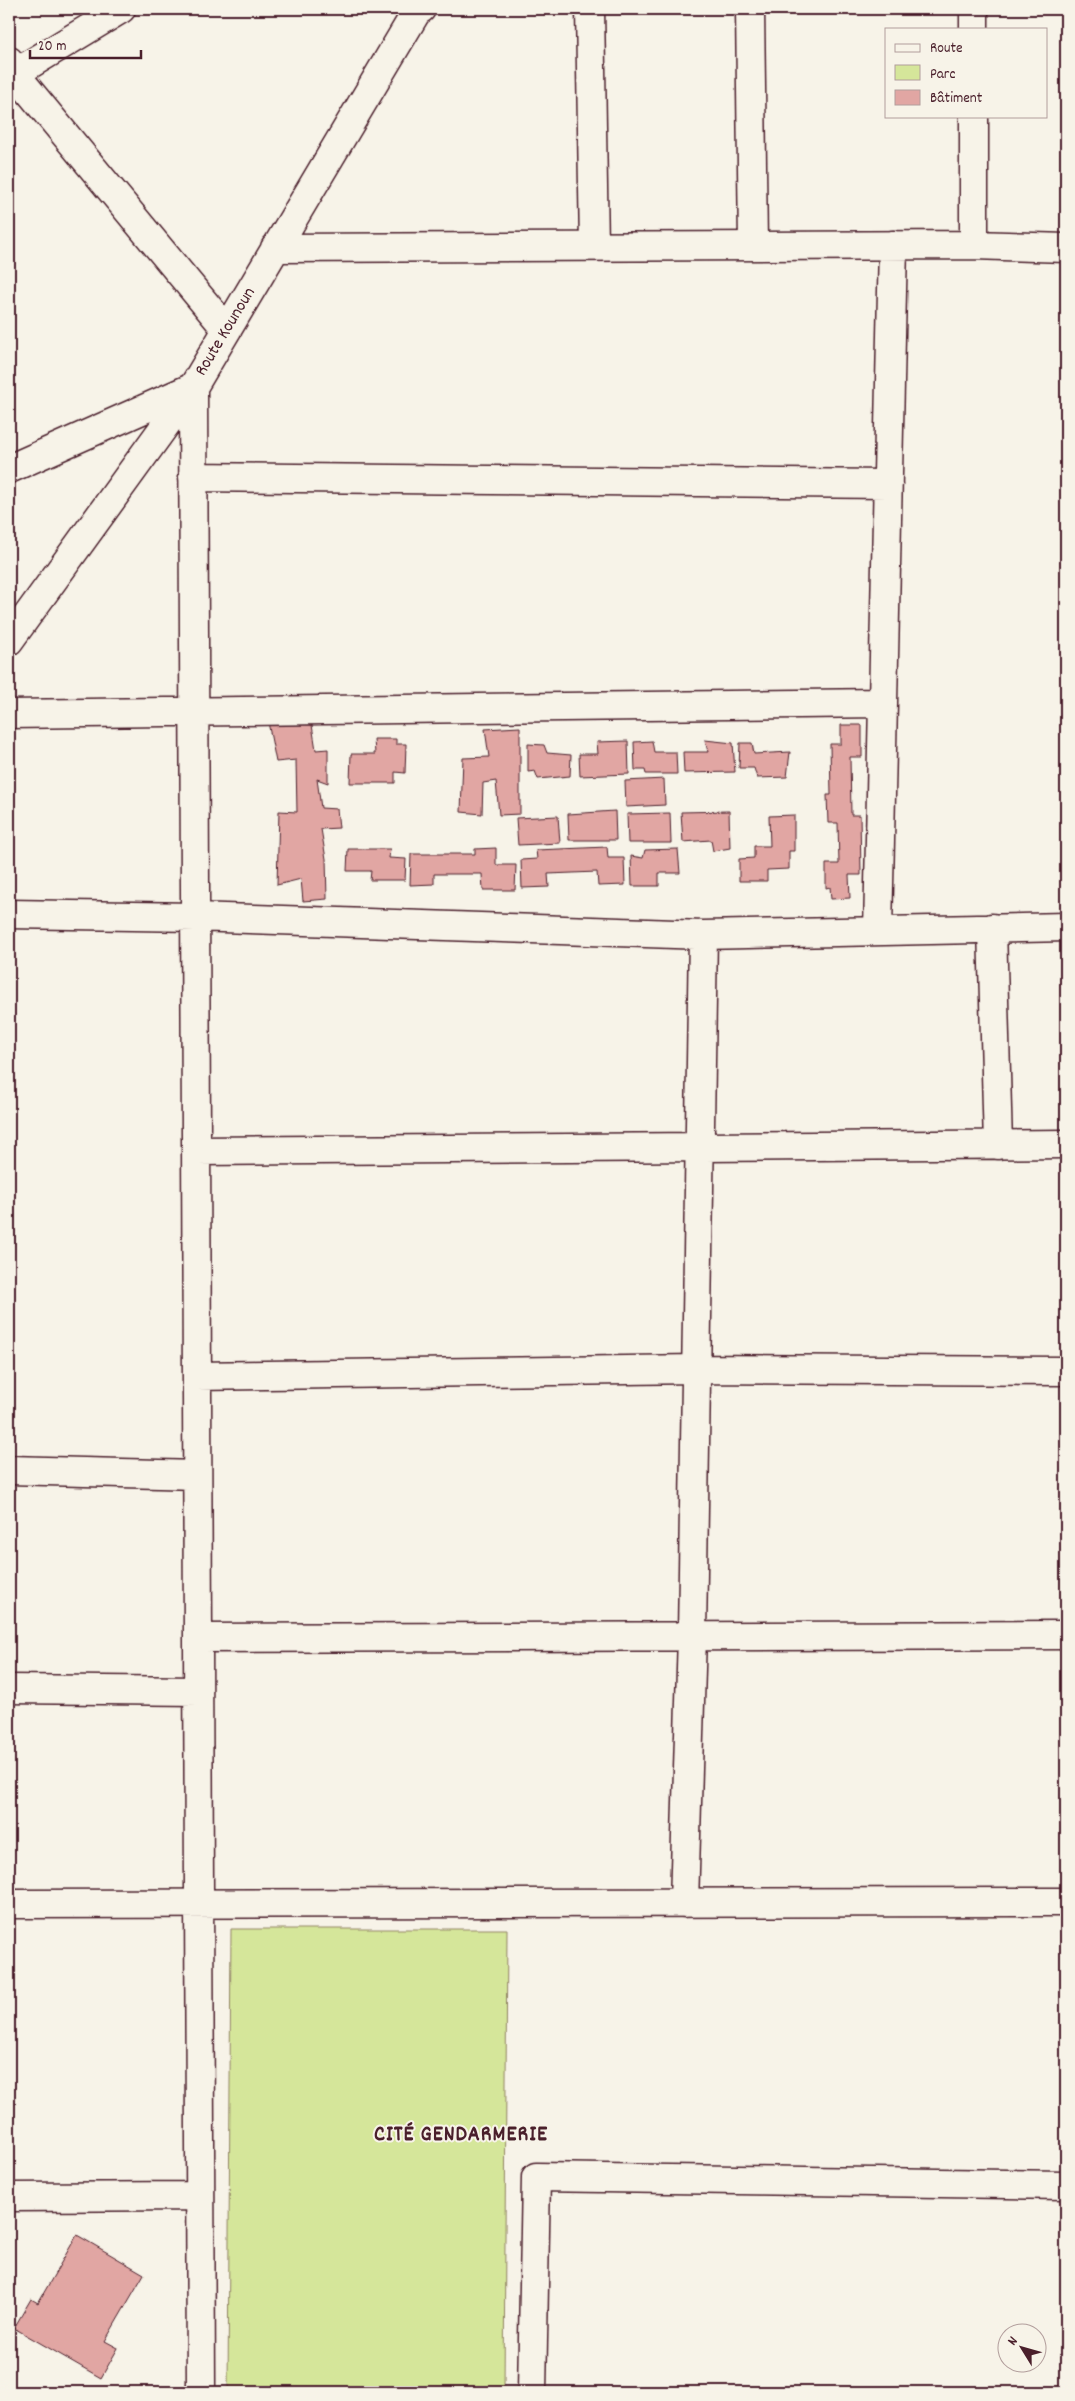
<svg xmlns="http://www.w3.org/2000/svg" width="1075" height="2401" font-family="Dekko,sans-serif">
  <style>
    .green { fill: #d5e69a; stroke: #908262 }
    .building { fill: #e1a6a3; stroke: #4a1f2b }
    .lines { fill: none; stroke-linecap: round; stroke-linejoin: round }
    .street-casing { stroke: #4a1f2b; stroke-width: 31 }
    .street { stroke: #f7f3e8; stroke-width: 28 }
    .labels { text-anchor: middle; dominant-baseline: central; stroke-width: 4; stroke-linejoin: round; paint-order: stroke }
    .street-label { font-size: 18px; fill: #4a1f2b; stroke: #f7f3e8 }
    .district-label { font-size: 22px; font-weight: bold; letter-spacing: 1px; fill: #4a1f2b; stroke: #f7f3e8 }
  </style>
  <rect width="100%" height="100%" fill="#f7f3e8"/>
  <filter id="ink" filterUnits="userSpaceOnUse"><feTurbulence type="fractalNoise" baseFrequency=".02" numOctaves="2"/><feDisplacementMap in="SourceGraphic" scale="10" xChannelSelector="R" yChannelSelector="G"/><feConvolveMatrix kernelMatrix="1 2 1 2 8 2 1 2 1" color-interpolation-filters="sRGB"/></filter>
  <g filter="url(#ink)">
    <path class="green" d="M231,1929H507L504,2392H228Z"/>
    <path class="building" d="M268,722L312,725L316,750L328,749V783L317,779L321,808L337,809L339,828L321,829L326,859L327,899L303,901L301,879L277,885L279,811L297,812L296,760L276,762Z
      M841,725H862V757H850L851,815H860L861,875H849L850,898L831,899L830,887L826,888V864H839L838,823H828L827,795H831L830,744H841Z
      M520,727V814L499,815L496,781L483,783L482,814L461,812L463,758L489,757L485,729Z
      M374,739H396V744H406L405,773L395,772V783H350L351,754H375Z
      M705,740L733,743L735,772L684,773L683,752H708Z
      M628,741L629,774L580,776L579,754H598L597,742Z
      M652,741L654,752H676L677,774H646L645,770H635L634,742Z
      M740,743H752L754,754L790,752L787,777L757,778L754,768H739Z
      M528,744L544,745L547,753L571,755L570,776L538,779L535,771L528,772Z
      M664,779L665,805L626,807L625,781Z
      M615,811L616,840H569L568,814Z
      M729,811L730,848L713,851L711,840L683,842L681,812Z
      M670,813L671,843H628L627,814Z
      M794,815V851H789V869L767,870V881H739V859L754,858V846H770L769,816Z
      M558,816L560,843L518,845L516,818Z
      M607,847L608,858H624L625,885L598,886L597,872L548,874L549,887L522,888L521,860L537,859L536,850Z
      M496,848V865H516L515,890H483L482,874H434V884L410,885L411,854H475V849Z
      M348,849H390L389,858L406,859L405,880H370L371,871H347Z
      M678,849L680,873H659V886H632L631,856L643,858L645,850Z
      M77,2235L144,2274L105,2341L118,2348L101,2378L14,2328L31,2299L38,2303Z"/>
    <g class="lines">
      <g class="street-casing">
        <path id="street" d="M590,9L594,246
          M750,9L753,245
          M974,29V9
          M9,61L15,74L227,330
          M9,77L121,9
          M974,245V116
          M275,248L974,245L1066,248
          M193,387L201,2392
          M9,469L191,388
          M193,477L888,484
          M9,641L193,387L417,11L421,9
          M9,714L883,703
          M9,914L195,917L703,935L1066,927
          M992,928L998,1145
          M878,931L893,245
          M196,1151L1066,1144
          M197,1376L697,1369L1066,1371
          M9,1470L197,1475
          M198,1638L1066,1635
          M9,1689L198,1691
          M684,1903L692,1635L703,935
          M9,1904L1066,1902
          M9,2197L200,2196
          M532,2392L536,2177L1066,2185"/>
      </g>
      <use href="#street" class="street"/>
    </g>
  </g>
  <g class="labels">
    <g class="street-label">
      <text transform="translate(226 332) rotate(-59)">Route Kounoun</text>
    </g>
    <g class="district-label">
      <text x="461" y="2135">CITÉ GENDARMERIE</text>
    </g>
  </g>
  <rect width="1075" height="2401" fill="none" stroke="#f7f3e8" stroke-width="30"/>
  <rect x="15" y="15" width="1045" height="2371" fill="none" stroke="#4a1f2b" stroke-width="2" filter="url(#ink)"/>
  <rect x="885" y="28" width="162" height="90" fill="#f7f3e8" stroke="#b29e9c"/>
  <rect x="895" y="44" width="25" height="8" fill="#f7f3e8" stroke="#b29e9c"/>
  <text x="930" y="52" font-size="15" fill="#4a1f2b">Route</text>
  <rect x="895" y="65" width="25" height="15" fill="#d5e69a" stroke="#b29e9c"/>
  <text x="930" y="78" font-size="15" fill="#4a1f2b">Parc</text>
  <rect x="895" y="90" width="25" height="15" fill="#e1a6a3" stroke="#b29e9c"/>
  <text x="930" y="102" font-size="15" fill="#4a1f2b">Bâtiment</text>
  <g transform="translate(1022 2348) rotate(307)"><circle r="24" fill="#f7f3e8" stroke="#b29e9c"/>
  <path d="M0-4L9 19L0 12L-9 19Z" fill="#4a1f2b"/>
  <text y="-8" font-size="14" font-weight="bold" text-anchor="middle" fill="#4a1f2b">N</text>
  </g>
  <path d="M30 50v8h111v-8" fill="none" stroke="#4a1f2b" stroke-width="2.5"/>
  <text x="38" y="50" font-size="15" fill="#4a1f2b" stroke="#f7f3e8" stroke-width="4" paint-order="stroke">20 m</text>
</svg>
